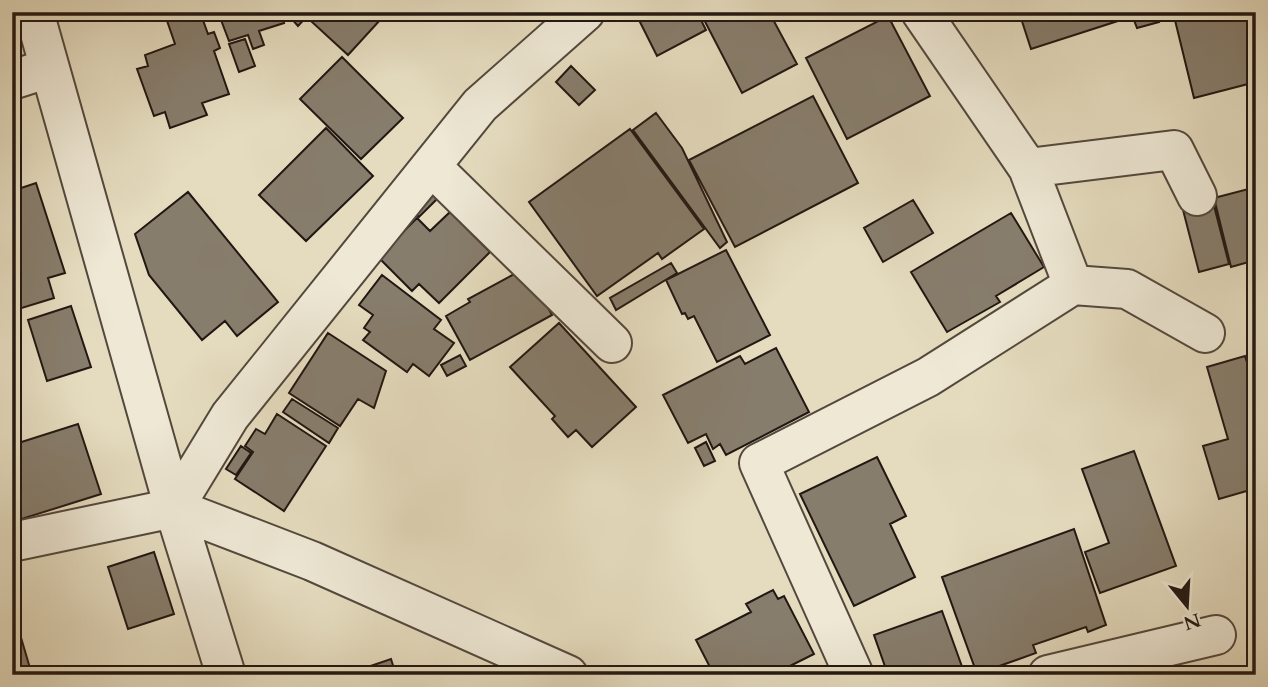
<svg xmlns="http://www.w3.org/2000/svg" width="1268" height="687" font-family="Cardo,serif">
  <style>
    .building { fill: #877d6c; stroke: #221712; stroke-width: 2 }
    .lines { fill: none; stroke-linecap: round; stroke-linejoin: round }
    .minor-casing { stroke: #53483d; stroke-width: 42 }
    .minor { stroke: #eee8d5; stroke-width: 38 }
  </style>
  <rect width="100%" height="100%" fill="#e5dcbf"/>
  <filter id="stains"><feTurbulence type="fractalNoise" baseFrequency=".00286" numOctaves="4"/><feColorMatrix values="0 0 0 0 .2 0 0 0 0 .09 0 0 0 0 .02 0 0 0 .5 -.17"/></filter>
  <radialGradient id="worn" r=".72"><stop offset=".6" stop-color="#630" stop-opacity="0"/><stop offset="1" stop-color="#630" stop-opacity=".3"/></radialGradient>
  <path class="building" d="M164,12H200L208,34L214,32L220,48L214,51L229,94L202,103L207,115L170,128L165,112L154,116L137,69L148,66L145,55L175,44Z
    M218,12H280L284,23L259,31L264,45L253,49L248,35L229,41Z
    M295,12H311L298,26L290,17Z
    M321,12H374L381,19L348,55L312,22Z
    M639,12H697L706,30L657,56L636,14Z
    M700,12H769L797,64L742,93Z
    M1019,12H1122L1124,19L1031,49Z
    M1131,12H1156L1159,22L1137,28Z
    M1173,12H1256V96L1252,83L1194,98Z
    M888,16L930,96L847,139L806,58Z
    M245,39L255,66L239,72L229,44Z
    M342,57L403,118L361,159L300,99Z
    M571,66L595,90L579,105L556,82Z
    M813,96L858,183L735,247L689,160Z
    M656,113L682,148L727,242L720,248L633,130Z
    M326,128L373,176L306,241L259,195Z
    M630,129L704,229L662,259L658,253L597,296L529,202Z
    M36,183L65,273L48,278L54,298L12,311V191Z
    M1256,187V260L1231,267L1214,198Z
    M188,192L278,302L237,336L225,321L202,340L149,275L135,234Z
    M431,192L438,198L419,217L412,211Z
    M1212,198L1229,264L1199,272L1182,206Z
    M913,200L933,233L883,262L864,228Z
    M450,212L490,252L439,303L419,284L412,291L378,257L417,218L430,231Z
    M1011,213L1044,267L996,296L1000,302L947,332L911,272Z
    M726,250L770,335L717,362L694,316L688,319L685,313L682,314L666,280Z
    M671,263L677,273L616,310L610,298Z
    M520,271L534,282L552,315L470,360L446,316L470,302L468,299Z
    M382,275L441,320L434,329L454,343L429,376L413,364L407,372L363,340L370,332L364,328L373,315L359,305Z
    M71,306L91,367L47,381L28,320Z
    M559,323L636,407L592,447L576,430L568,437L552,419L555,416L510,367Z
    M328,333L386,371L374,408L358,399L340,426L289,393Z
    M776,348L809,412L726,455L720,444L713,449L706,434L688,443L663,395L740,356L745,364Z
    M460,355L466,366L447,376L441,365Z
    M1245,356L1251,375L1256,374V500L1253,501L1250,490L1219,499L1203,446L1228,439L1207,367Z
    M292,399L338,428L329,443L283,412Z
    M277,414L326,446L284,511L235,479L253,452L245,446L256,429L265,434Z
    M78,424L101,494L12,522V445Z
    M706,442L715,461L704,466L695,448Z
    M241,446L251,453L236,475L226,469Z
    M1134,451L1176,566L1100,593L1085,552L1109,543L1082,469Z
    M877,457L906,516L890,524L915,577L854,606L800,494Z
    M1074,529L1106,625L1088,632L1086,627L1033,645L1036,653L977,674L942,577Z
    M154,552L174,614L128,629L108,567Z
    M773,590L778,599L784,596L814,654L772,675H714L696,640L751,612L746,604Z
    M12,607L32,675H12Z
    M942,611L965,675H888L874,635Z
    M391,659L396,675H344Z"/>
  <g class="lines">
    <g class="minor-casing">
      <path id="minor" d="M34,12L174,508L226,675
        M12,80L49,68
        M431,166L612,343
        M1028,168L1174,150L1197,196
        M1073,285L1127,289L1205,333
        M174,508L230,416L480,105L585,12
        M12,542L174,508L312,561L568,675
        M854,675L759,463L928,377L1073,285L1028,168L921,12
        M1048,675L1216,635"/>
    </g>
    <use href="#minor" class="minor"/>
  </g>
  <rect width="1268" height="687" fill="none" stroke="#e5dcbf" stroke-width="42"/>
  <rect x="14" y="14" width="1240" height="659" fill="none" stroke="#221712" stroke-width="3.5"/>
  <rect x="21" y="21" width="1226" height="645" fill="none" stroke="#221712" stroke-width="2"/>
  <g transform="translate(1187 606) rotate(162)" stroke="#eee8d5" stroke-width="5" paint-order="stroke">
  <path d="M0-5L12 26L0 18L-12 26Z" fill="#221712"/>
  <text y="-10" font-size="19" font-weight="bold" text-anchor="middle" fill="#221712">N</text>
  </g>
  <rect width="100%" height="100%" filter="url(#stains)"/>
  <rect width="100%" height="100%" fill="url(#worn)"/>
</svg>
